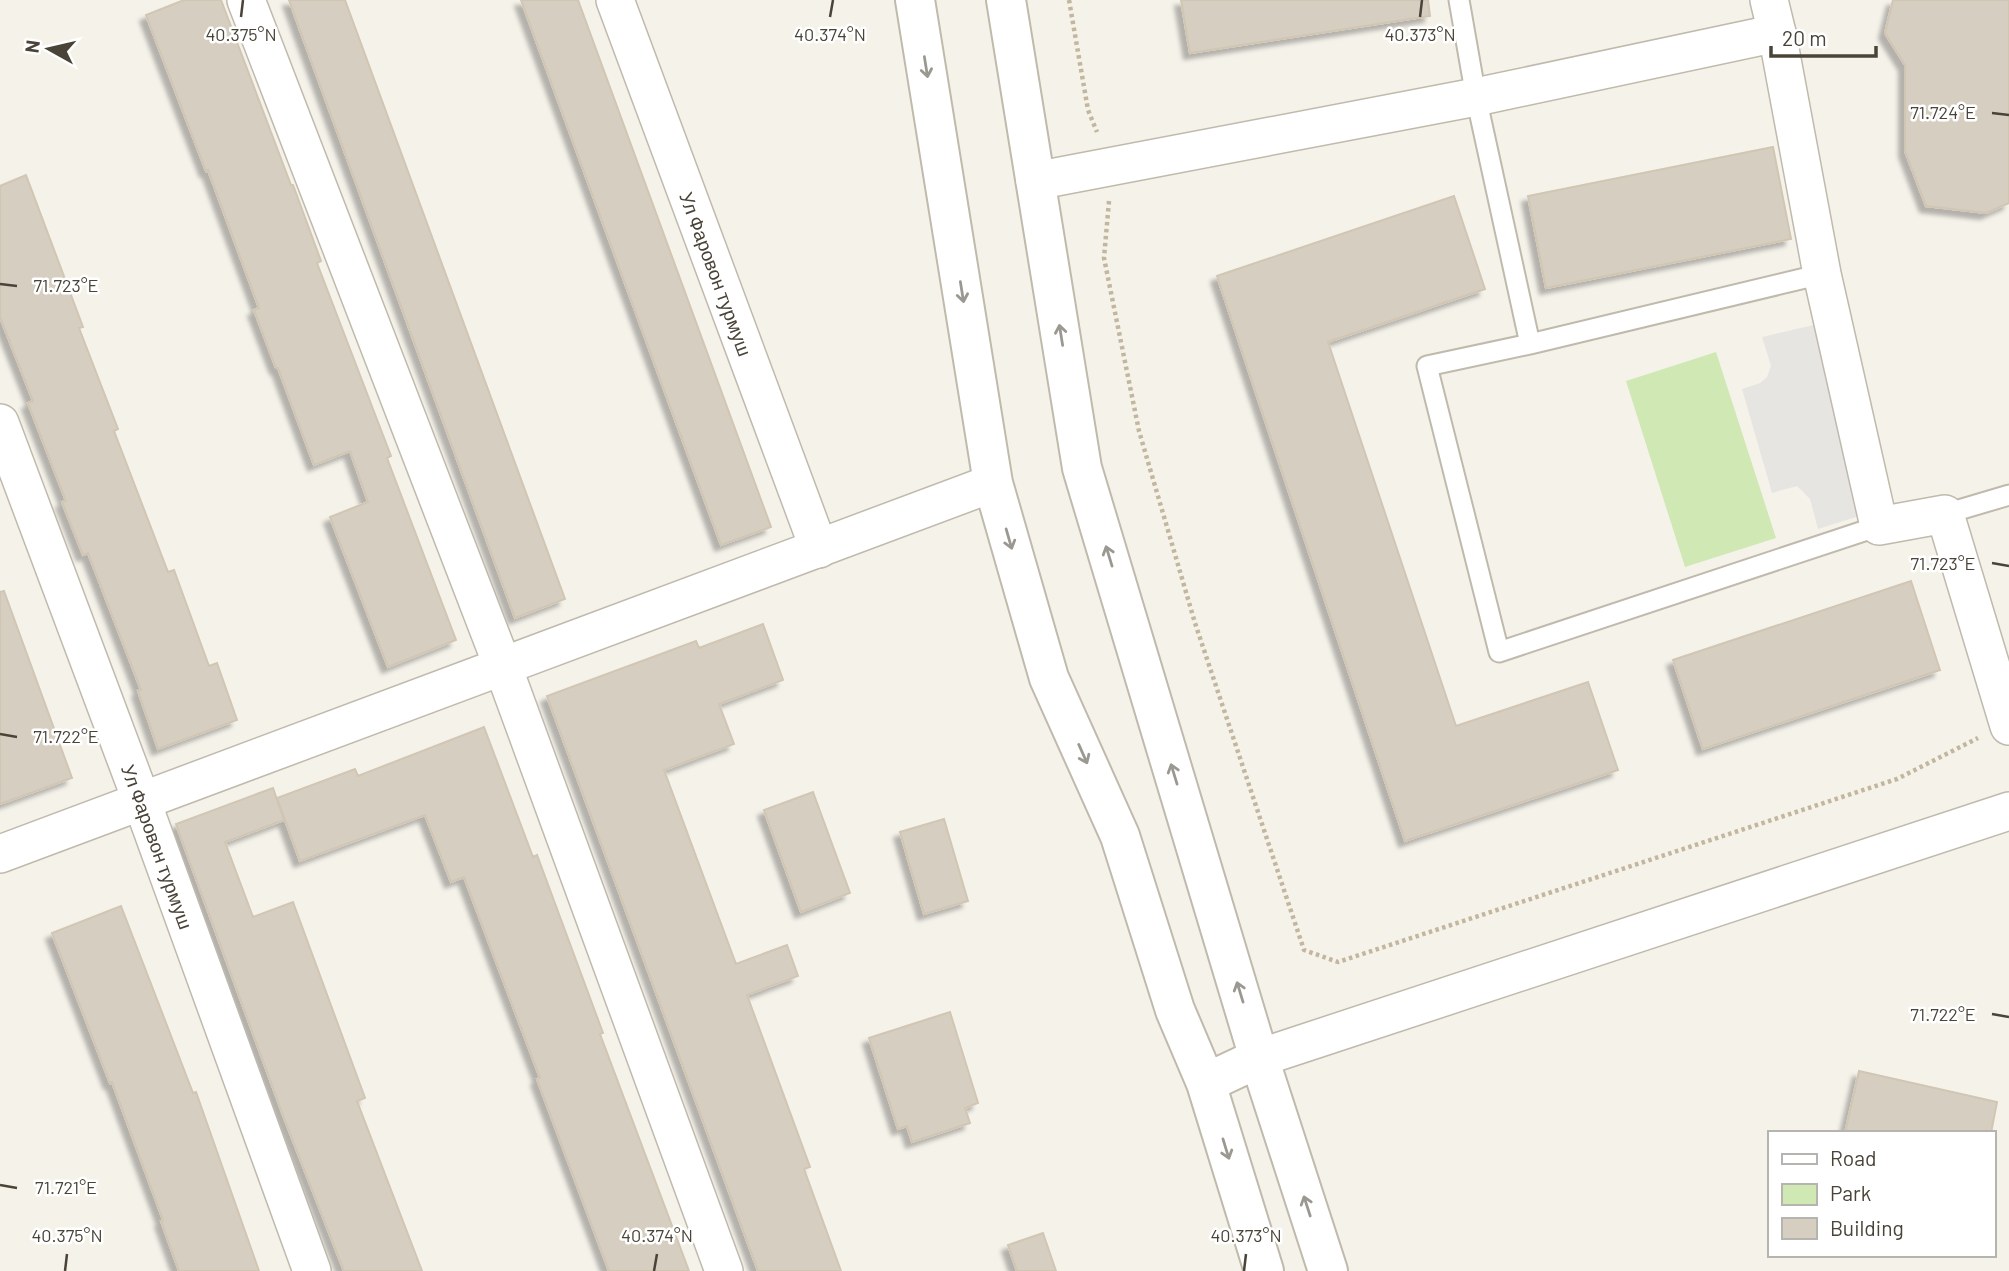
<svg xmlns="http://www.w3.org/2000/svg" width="2009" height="1271" font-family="Barlow,sans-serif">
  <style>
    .green { fill: #d0e8b4 }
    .parking { fill: #e7e5e2 }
    .building { fill: #d6cec0; stroke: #d1c6b3; stroke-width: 2; filter: url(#shadow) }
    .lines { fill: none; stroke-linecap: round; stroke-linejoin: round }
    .service-casing { stroke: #c0baad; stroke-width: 23 }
    .minor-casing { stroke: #c0baad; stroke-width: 40 }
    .tertiary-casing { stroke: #c0baad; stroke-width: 42 }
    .path { stroke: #c2b69e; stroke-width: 4.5; stroke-dasharray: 3.5 3.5; stroke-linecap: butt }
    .service { stroke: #fff; stroke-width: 19 }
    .minor { stroke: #fff; stroke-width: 37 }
    .tertiary { stroke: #fff; stroke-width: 38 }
    .oneway { stroke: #9b9892 }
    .ticks { fill: none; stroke: #494338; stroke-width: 2.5 }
    .labels { text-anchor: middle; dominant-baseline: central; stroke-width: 5; stroke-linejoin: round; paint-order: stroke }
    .street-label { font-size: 19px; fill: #494338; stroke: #fff }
    .ticks-label { font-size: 18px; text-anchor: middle; fill: #494338; stroke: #fff; stroke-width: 5; stroke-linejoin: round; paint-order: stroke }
  </style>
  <defs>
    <filter id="shadow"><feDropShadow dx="-6" dy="6" stdDeviation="2" flood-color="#0004"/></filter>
  </defs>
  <rect width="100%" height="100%" fill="#f5f2ea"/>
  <path class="green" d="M1716,352L1776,538L1685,567L1626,381Z"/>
  <path class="parking" d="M1818,324L1859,516L1818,529L1810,499L1797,486L1772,493L1742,389L1760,383L1767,377L1771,366L1762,337Z"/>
  <path class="building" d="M184,0H221L291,185H293L321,261L317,263L391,456L387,458L456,640L388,667L330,517L368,502L350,451L314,465L278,368H276L254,310L259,308L208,170L206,171L146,15Z
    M289,0H345L565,599L515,618Z
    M521,0H578L771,527L721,545Z
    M1181,0H1428L1430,16L1190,53Z
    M1893,0H2009V203L1986,213L1926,206L1905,151V65L1885,33Z
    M1773,147L1791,239L1546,288L1528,196Z
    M26,175L83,327L79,328L118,429L114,431L168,572L174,570L209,666L217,663L237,720L158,749L138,691L141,690L88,553L83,555L62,502L66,501L28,403L33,401L0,317V186Z
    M1454,196L1485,289L1328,342L1456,726L1588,682L1618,770L1405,841L1217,276Z
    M1911,581L1940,670L1703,749L1673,660Z
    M4,591L72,778L0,804V592Z
    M763,624L783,680L719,704L734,744L664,770L736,964L787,945L798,976L747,995L810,1167L804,1169L841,1271H758L547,696L696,641L699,648Z
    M484,727L533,857L537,855L603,1033L600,1034L689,1271H609L537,1079L540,1078L464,877L451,882L425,815L300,861L277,798L355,769L358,776Z
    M273,788L284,820L225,842L253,917L293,902L365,1098L357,1101L422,1271H344L284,1118L176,824Z
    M813,792L850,893L801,912L764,810Z
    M944,819L968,901L924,914L900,832Z
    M121,906L193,1093L196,1092L259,1271H179L161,1221L163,1220L112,1082L110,1083L52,933Z
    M950,1012L978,1103L965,1108L970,1123L912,1142L907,1126L898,1129L869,1038Z
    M1859,1071L1997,1102L1991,1133H1845Z
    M1043,1233L1056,1271H1017L1008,1245Z"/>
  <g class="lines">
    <g class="service-casing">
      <path id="service" d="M1459,0L1476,97L1530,344L1822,274
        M1530,344L1427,366L1499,652L1879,526
        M1945,514L2009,495"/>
    </g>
    <g class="minor-casing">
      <g id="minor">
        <path d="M246,0L503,667L724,1271"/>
        <path id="s1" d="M615,0L819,549"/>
        <path d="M1769,0L1777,33L1822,274L1879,526L1945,514L2009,726"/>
        <path d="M1035,181L1476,97L1777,33"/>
        <path id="s2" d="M0,423L142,802L312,1271"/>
        <path d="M0,854L993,483"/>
        <path d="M1259,1058L2009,811"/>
      </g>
    </g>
    <g class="tertiary-casing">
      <path id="tertiary" d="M915,0L993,483L1049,678L1120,836L1175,1010L1206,1083L1259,1058
        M1006,0L1082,468L1259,1058L1328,1271
        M1206,1083L1264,1271"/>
    </g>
    <path class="path" d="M1069,0L1088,110L1097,132
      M1109,201L1104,258L1139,431L1195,623L1304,950L1338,962L1897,779L1978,738"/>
    <use href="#service" class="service"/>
    <use href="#minor" class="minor"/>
    <use href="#tertiary" class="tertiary"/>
  </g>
  <defs><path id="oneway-shaft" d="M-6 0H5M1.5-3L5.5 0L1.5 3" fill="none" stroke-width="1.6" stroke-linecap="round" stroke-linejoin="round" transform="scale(1.75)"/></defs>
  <g class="oneway">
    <use href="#oneway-shaft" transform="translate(926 67) rotate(81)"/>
    <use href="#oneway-shaft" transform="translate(962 292) rotate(81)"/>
    <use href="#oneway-shaft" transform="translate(1061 335) rotate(-99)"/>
    <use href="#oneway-shaft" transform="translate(1009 539) rotate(74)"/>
    <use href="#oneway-shaft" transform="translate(1109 556) rotate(-107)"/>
    <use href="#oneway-shaft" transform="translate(1083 754) rotate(66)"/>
    <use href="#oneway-shaft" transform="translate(1174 774) rotate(-107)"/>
    <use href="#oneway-shaft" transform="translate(1240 992) rotate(-107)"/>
    <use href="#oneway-shaft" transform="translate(1226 1149) rotate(73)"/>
    <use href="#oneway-shaft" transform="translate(1307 1206) rotate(-108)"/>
  </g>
  <path class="ticks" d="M241,17L243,0M830,17L833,0M1420,17L1422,0M1992,113L2009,115M0,284L17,286M1992,563L2009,566M0,734L17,737M1992,1014L2009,1017M0,1185L17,1188M65,1271L67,1254M654,1271L657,1254M1244,1271L1246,1254"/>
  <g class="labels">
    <g class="street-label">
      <text stroke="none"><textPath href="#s1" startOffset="292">Ул Фаровон турмуш</textPath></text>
      <text stroke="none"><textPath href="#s2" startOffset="452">Ул Фаровон турмуш</textPath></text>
    </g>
  </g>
  <g class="ticks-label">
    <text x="241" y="41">40.375°N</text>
    <text x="830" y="41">40.374°N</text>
    <text x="1420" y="41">40.373°N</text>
    <text x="1943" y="119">71.724°E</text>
    <text x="66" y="292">71.723°E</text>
    <text x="1943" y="570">71.723°E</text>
    <text x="66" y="743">71.722°E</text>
    <text x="1943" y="1021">71.722°E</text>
    <text x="66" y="1194">71.721°E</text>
    <text x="67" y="1242">40.375°N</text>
    <text x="657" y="1242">40.374°N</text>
    <text x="1246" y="1242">40.373°N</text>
  </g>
  <rect x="1768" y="1131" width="228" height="126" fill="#ffffff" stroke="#b6b4af" stroke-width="2"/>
  <rect x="1782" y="1154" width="35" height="10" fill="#ffffff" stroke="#b6b4af" stroke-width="2"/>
  <text x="1830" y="1166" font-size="21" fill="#494338">Road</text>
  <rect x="1782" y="1184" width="35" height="21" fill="#d0e8b4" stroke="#b6b4af" stroke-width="2"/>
  <text x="1830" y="1201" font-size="21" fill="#494338">Park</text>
  <rect x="1782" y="1218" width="35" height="21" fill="#d6cec0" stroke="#b6b4af" stroke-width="2"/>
  <text x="1830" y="1236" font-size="21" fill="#494338">Building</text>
  <g transform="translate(49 49) rotate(278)" stroke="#ffffff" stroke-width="5" paint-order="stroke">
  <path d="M0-5L12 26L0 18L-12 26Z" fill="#494338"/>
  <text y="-10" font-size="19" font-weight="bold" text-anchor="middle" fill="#494338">N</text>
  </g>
  <path d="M1771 46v10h105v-10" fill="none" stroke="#494338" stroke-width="3.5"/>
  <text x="1782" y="46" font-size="21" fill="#494338" stroke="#ffffff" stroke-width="5" paint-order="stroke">20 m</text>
</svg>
